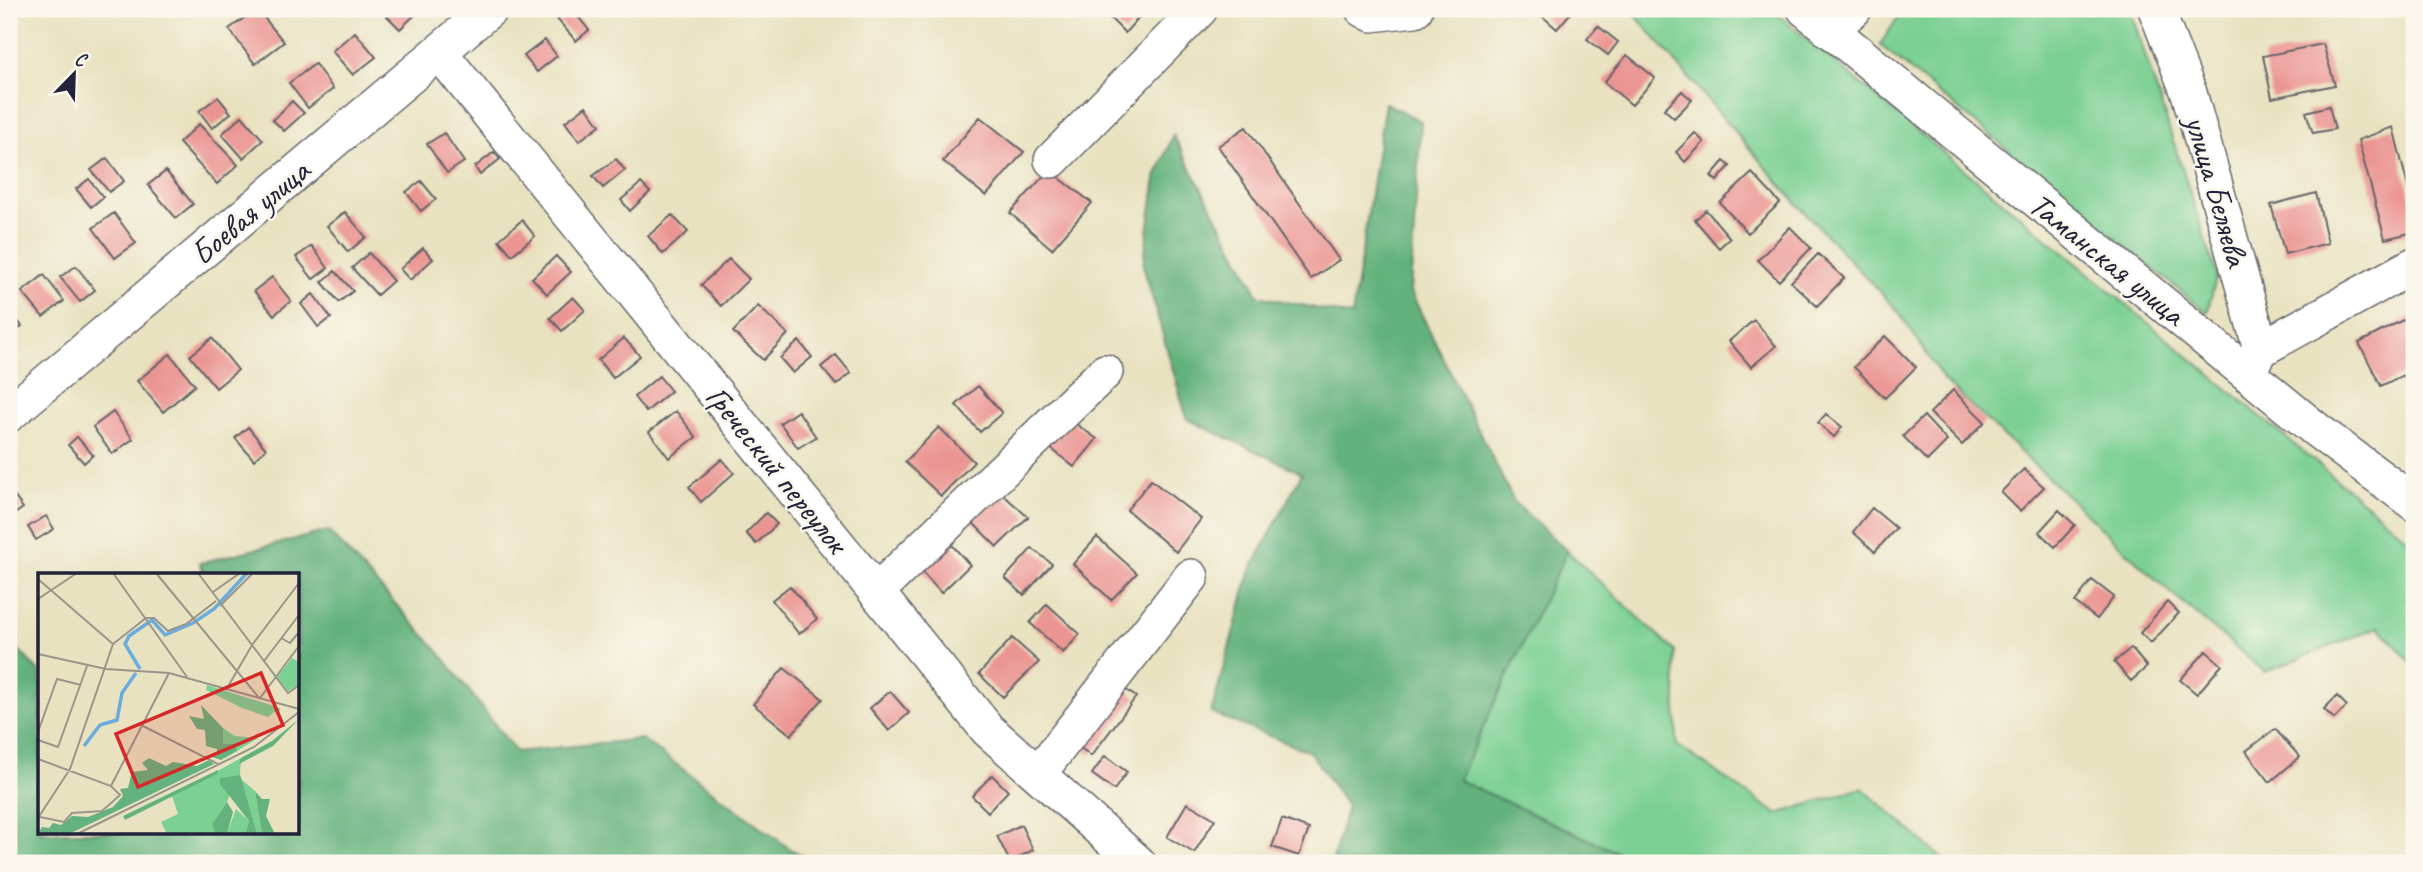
<svg xmlns="http://www.w3.org/2000/svg" width="2423" height="872" font-family="Caveat,sans-serif">
  <style>
    .green { fill: #7bd093; stroke: #4e7967; stroke-width: 2 }
    .forest { fill: #64b27d; stroke: #436a5c; stroke-width: 2 }
    .building { fill: #eb9593 }
    .lines { fill: none; stroke-linecap: round; stroke-linejoin: round }
    .minor-casing { stroke: #67656a; stroke-width: 38 }
    .minor { stroke: #fff; stroke-width: 35 }
    .labels { text-anchor: middle; dominant-baseline: central; stroke-width: 5; stroke-linejoin: round; paint-order: stroke }
    .street-label { font-size: 33px; fill: #22223b; stroke: #fbf7ec }
    .inset-river { fill: none; stroke: #6bacdf; stroke-width: 3.5 }
    .inset-road { fill: none; stroke: #99958b; stroke-width: 2 }
    .view { fill: #d62828; fill-opacity: 0.15; stroke: #d62828; stroke-width: 3.5 }
    .inset-edge { fill: none; stroke: #22223b; stroke-width: 3.5 }
  </style>
  <rect width="100%" height="100%" fill="#fbf7ec"/>
  <filter id="ink" filterUnits="userSpaceOnUse"><feTurbulence type="fractalNoise" baseFrequency=".0143" numOctaves="2"/><feDisplacementMap in="SourceGraphic" scale="14" xChannelSelector="R" yChannelSelector="G"/><feConvolveMatrix kernelMatrix="1 2 1 2 8 2 1 2 1" color-interpolation-filters="sRGB"/></filter>
  <filter id="wash" filterUnits="userSpaceOnUse"><feTurbulence type="fractalNoise" baseFrequency=".00686" numOctaves="4" result="noise"/><feDisplacementMap in="SourceGraphic" scale="28" xChannelSelector="R" yChannelSelector="G"/><feGaussianBlur stdDeviation="1.57" result="paint"/><feColorMatrix in="noise" values="0 0 0 0 0 0 0 0 0 0 0 0 0 0 0 0 0 1.4 0 .05"/><feComposite in="paint" operator="in"/></filter>
  <g filter="url(#wash)">
    <rect width="100%" height="100%" fill="#e8e2c0"/>
    <path class="green" d="M1630,9H1771L2414,544V666L2379,627L2265,672L2163,586L1944,380L1898,311L1798,205Z
      M1910,9H2130L2217,275L2207,313L1880,45L1897,19Z
      M1567,551L1675,651L1677,745L1777,814L1862,788L1947,863H1620L1621,854L1457,780Z"/>
    <path class="forest" d="M1385,103L1421,121L1410,291L1514,502L1567,551L1458,780L1621,854L1620,863H1332L1347,806L1310,752L1211,713L1250,572L1302,473L1187,419L1143,265L1156,178L1173,135L1259,296L1352,316Z
      M328,531L436,648L516,752L642,739L790,849L818,863H9V639L40,673V832H298V574H204L200,563Z"/>
    <g id="blocks">
      <path class="building" d="M257,9L284,42L255,64L229,29Z
        M380,9H421L400,29Z
        M569,9H572L589,30L576,41L557,19Z
        M1101,9H1146L1125,33Z
        M1549,9H1574L1557,29L1542,16Z
        M1598,26L1618,42L1608,55L1587,39Z
        M355,32L376,57L353,75L332,51Z
        M545,40L557,56L537,72L524,56Z
        M2323,44L2335,85L2272,98L2263,56Z
        M1627,55L1655,78L1632,105L1604,82Z
        M315,64L333,89L308,108L289,83Z
        M1682,91L1692,100L1674,118L1664,109Z
        M218,97L231,113L212,128L199,111Z
        M292,101L304,113L284,131L273,120Z
        M586,106L600,125L579,141L565,122Z
        M2329,106L2335,129L2313,133L2306,112Z
        M242,116L263,140L243,158L222,134Z
        M980,117L1024,152L986,196L943,161Z
        M199,124L238,165L217,184L179,143Z
        M1246,127L1339,260L1311,279L1218,146Z
        M2393,127L2414,211V232L2385,239L2358,140Z
        M444,133L464,162L447,173L427,144Z
        M1695,133L1704,142L1685,162L1676,152Z
        M494,152L500,159L480,175L475,167Z
        M107,158L124,181L109,192L91,170Z
        M616,159L625,170L603,188L593,176Z
        M1724,161L1730,166L1717,181L1711,176Z
        M1049,170L1092,203L1052,249L1010,213Z
        M166,171L193,204L176,218L148,185Z
        M1752,173L1780,203L1748,233L1720,203Z
        M89,179L103,197L91,207L76,189Z
        M421,181L436,199L421,211L406,192Z
        M641,183L650,192L630,211L621,200Z
        M2316,193L2328,243L2285,254L2271,205Z
        M1706,210L1730,238L1719,248L1695,220Z
        M345,212L366,237L348,252L327,226Z
        M114,213L136,243L115,258L93,228Z
        M672,215L688,232L663,254L648,236Z
        M522,220L535,236L512,255L499,240Z
        M1790,227L1811,248L1779,281L1758,260Z
        M312,246L328,268L313,279L296,257Z
        M423,248L433,259L410,280L400,269Z
        M369,253L393,281L377,295L352,268Z
        M1818,254L1844,278L1817,306L1791,282Z
        M556,256L571,272L547,294L532,278Z
        M729,259L749,279L721,306L701,285Z
        M76,266L95,290L80,302L60,277Z
        M335,271L353,291L339,302L322,282Z
        M44,275L64,301L43,317L22,292Z
        M272,277L291,301L274,315L254,291Z
        M313,294L331,318L318,327L301,304Z
        M573,297L585,310L562,331L550,318Z
        M758,306L788,334L763,360L733,332Z
        M9,311L22,326L11,336L9,333Z
        M2414,314V396L2403,375L2381,386L2359,343Z
        M1754,320L1776,346L1751,367L1729,341Z
        M1885,336L1916,367L1885,398L1854,367Z
        M212,338L238,370L216,388L190,356Z
        M624,338L640,356L613,378L598,360Z
        M799,341L812,357L793,373L780,358Z
        M170,354L195,385L163,412L137,381Z
        M836,355L851,373L836,385L821,367Z
        M659,376L671,391L646,412L634,397Z
        M978,386L1002,413L980,432L956,405Z
        M1953,390L1985,422L1962,445L1930,413Z
        M676,411L696,437L669,458L649,432Z
        M798,411L816,437L798,448L780,423Z
        M113,412L133,439L112,454L93,427Z
        M1826,414L1842,427L1834,437L1818,423Z
        M1924,416L1947,441L1927,461L1903,436Z
        M1069,419L1097,439L1074,467L1047,445Z
        M248,427L266,449L254,460L235,438Z
        M939,427L974,462L941,496L905,462Z
        M77,437L93,455L84,463L68,445Z
        M722,459L734,473L701,502L689,487Z
        M2024,469L2044,487L2020,511L2001,492Z
        M1151,480L1201,519L1176,552L1127,510Z
        M9,489L23,508L9,518Z
        M1000,492L1028,517L997,547L971,521Z
        M1872,508L1896,528L1875,552L1853,532Z
        M2059,510L2075,525L2055,547L2039,532Z
        M766,513L777,524L756,544L746,533Z
        M46,516L54,529L36,540L28,527Z
        M1097,537L1137,573L1111,600L1073,564Z
        M952,545L970,565L941,593L922,572Z
        M1032,548L1052,564L1024,595L1005,578Z
        M2092,580L2114,597L2097,619L2075,602Z
        M790,586L817,619L799,634L772,600Z
        M2167,602L2179,613L2151,643L2140,633Z
        M1047,604L1080,634L1063,653L1030,623Z
        M1012,638L1039,662L1003,697L979,674Z
        M2131,648L2147,667L2131,681L2114,662Z
        M2206,651L2222,665L2197,694L2180,680Z
        M784,668L823,699L791,735L753,704Z
        M1122,687L1136,697L1091,756L1077,745Z
        M890,691L909,713L889,731L870,708Z
        M2337,696L2347,706L2334,719L2324,709Z
        M2275,729L2300,757L2270,782L2246,751Z
        M1105,756L1127,772L1114,790L1092,774Z
        M992,775L1008,791L988,812L972,796Z
        M1187,803L1215,819L1194,853L1167,837Z
        M1282,819L1309,829L1299,856L1272,847Z
        M1021,825L1033,850L1010,862L997,836Z"/>
    </g>
  </g>
  <g filter="url(#ink)">
    <use href="#blocks" fill-opacity="0" stroke="#67656a" stroke-width="2"/>
    <g class="lines">
      <g class="minor-casing">
        <path id="minor" d="M1363,9L1372,14L1415,9
          M1805,9L2248,374L2314,428L2414,503
          M2156,9L2189,93L2261,349L2248,374
          M1829,30L1854,9
          M439,52L988,730L1138,863
          M1052,160L1200,9
          M2261,349L2414,265
          M9,414L490,9
          M876,592L1105,372
          M1038,774L1191,577"/>
      </g>
      <use href="#minor" class="minor"/>
    </g>
  </g>
  <g class="labels">
    <g class="street-label">
      <text transform="translate(2217 191) rotate(74)">улица Беляева</text>
      <text transform="translate(250 212) rotate(-40)">Боевая улица</text>
      <text transform="translate(2107 259) rotate(39)">Таманская улица</text>
      <text transform="translate(777 469) rotate(51)">Греческий переулок</text>
    </g>
  </g>
  <g transform="translate(38 573)">
    <rect width="261" height="261" fill="#e8e2c0"/>
    <path d="M254,85L261,89V111L250,118L239,104ZM169,112L242,135L241,141L236,139L230,144L204,135L168,117ZM185,155L197,163L220,165L199,178L185,171ZM203,185L202,202L190,205L186,216L192,221L189,229L174,251L177,261H129L123,249L140,241L134,223ZM204,207L217,218L224,261H219ZM198,236L211,248L207,261H189Z" fill="#7bd093"/>
    <path d="M163,132L185,155V171H196L199,178L183,187L174,184L179,181V176L168,173L167,157L159,156L151,143L166,146ZM261,146L235,173L201,191L203,185L234,168ZM111,185L128,193L135,189L159,193L171,187L176,191L31,261H0L4,254L11,255L15,250L23,252L34,243L50,244L75,234L85,223L82,216L90,215L94,199L110,197L104,190ZM180,197L179,201L87,247L85,243ZM202,202L204,207L219,261H207L211,248L182,211V205ZM217,218L224,226H232L228,243L237,261H224ZM189,229L195,239L189,261H177L174,251Z" fill="#64b27d"/>
    <path class="inset-river" d="M102,96L87,71L91,63L114,47L127,62L155,50L176,36L209,0M46,173L62,152L79,147L84,120L98,100"/>
    <path class="inset-road" d="M75,0L149,104M118,0L222,126M160,0L250,120L261,112M0,6L75,71M175,19L202,0M0,26L39,0M182,33L215,0M243,65L252,70L261,59M0,81L68,96L131,100L261,136M226,88L261,42M188,117L214,72L261,10M222,125L261,73M105,153L180,191M0,159L19,106L43,112M0,167L20,174L49,93M0,186L73,213L82,222L64,238L34,240L26,249L2,244M73,213L131,100M0,245L32,196L75,71L108,45H116L130,58L148,51L178,28M39,261L216,174L261,139"/>
    <path class="view" d="M223,100L245,152L100,214L78,161Z"/>
    <rect width="261" height="261" class="inset-edge"/>
  </g>
  <rect width="2423" height="872" fill="none" stroke="#fbf7ec" stroke-width="35"/>
  <g transform="translate(74 74) rotate(23)" stroke="#fbf7ec" stroke-width="5" paint-order="stroke">
  <path d="M0-5L12 26L0 18L-12 26Z" fill="#22223b"/>
  <text y="-10" font-size="19" font-weight="bold" text-anchor="middle" fill="#22223b">С</text>
  </g>
</svg>
